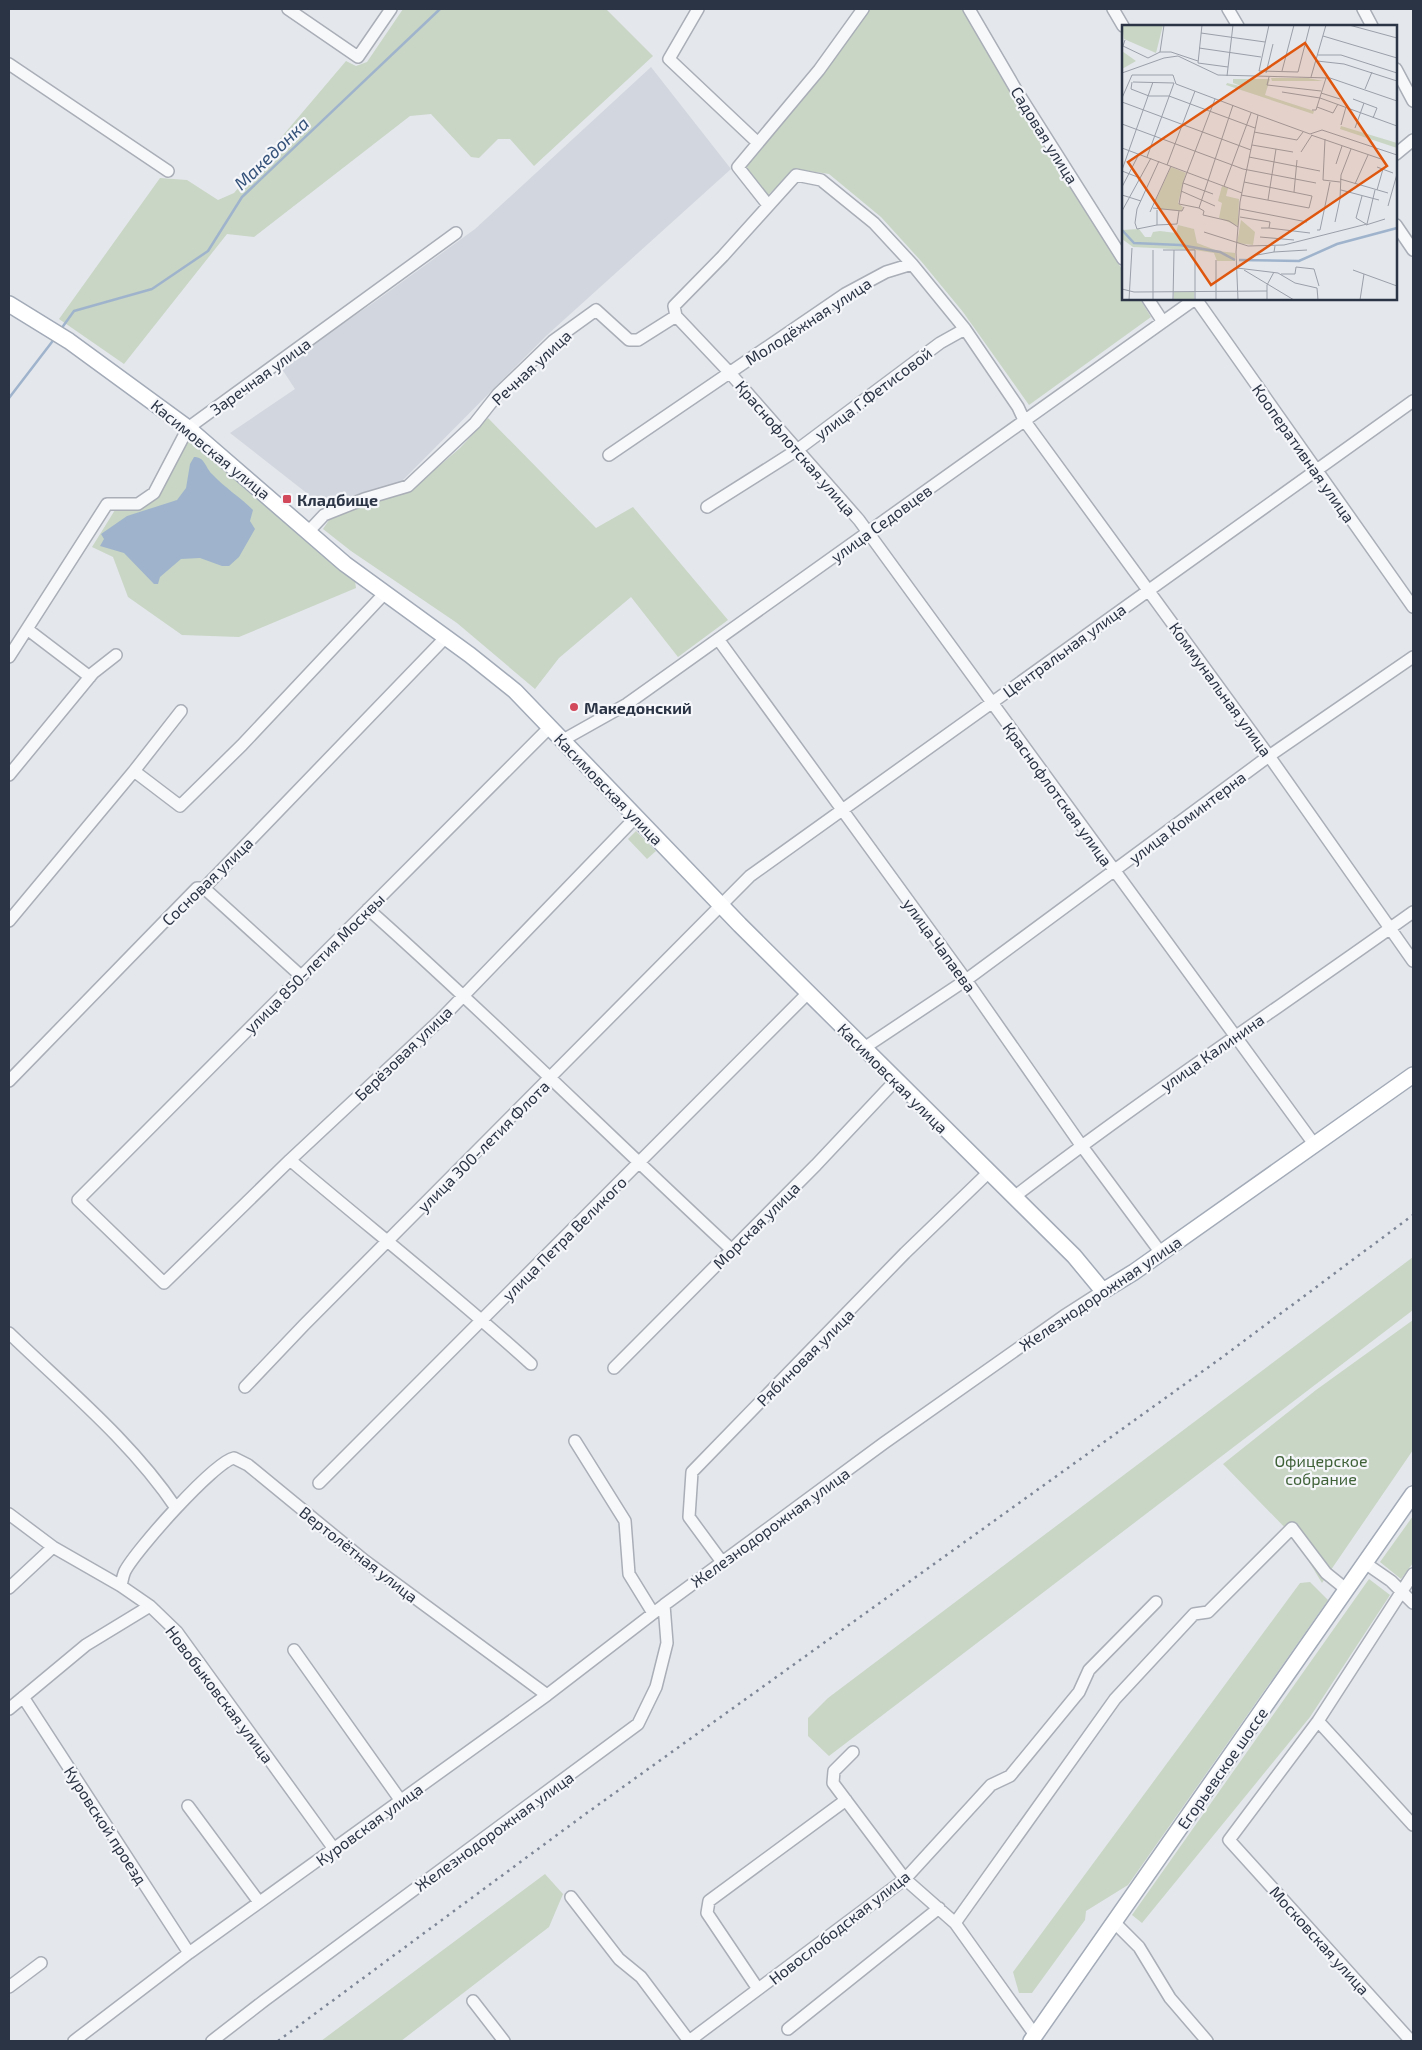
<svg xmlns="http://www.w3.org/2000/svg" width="1422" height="2050" font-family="'Exo 2',sans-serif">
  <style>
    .built { fill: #d2d6de }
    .green { fill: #c9d6c5 }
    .water { fill: #9fb4cc }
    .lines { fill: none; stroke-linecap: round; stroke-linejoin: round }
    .stream { stroke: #9fb4cc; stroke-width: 2.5 }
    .minor-casing { stroke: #a9aeb7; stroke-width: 14 }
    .major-casing { stroke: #a3abb8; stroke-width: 18 }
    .minor { stroke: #f7f8fa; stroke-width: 11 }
    .major { stroke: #fff; stroke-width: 15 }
    .rail { stroke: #7d8696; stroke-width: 2.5; stroke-dasharray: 2.5 5; stroke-linecap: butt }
    .poi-dot { fill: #d1495b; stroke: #f4f6f9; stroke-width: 2 }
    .labels { text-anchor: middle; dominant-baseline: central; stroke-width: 4.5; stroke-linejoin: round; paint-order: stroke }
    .street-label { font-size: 16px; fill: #2b3445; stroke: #f4f6f9 }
    .poi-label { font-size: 16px; font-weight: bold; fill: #2b3445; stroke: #f4f6f9; text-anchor: start }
    .park-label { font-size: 16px; fill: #3f6138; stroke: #f4f6f9 }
    .water-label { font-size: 18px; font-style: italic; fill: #34527a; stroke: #f4f6f9 }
    .inset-river { fill: none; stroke: #9fb4cc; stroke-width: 2.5 }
    .inset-road { fill: none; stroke: #9a9fa9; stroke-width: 1 }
    .view { fill: #df570f; fill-opacity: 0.15; stroke: #df570f; stroke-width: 2.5 }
    .inset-edge { fill: none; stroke: #2b3445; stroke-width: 2.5 }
  </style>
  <rect width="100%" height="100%" fill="#e4e7ec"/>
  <path class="built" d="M651,67L731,169L546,336L400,483L327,509L230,433L295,389L280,366L373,303L475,229Z"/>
  <path class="green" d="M403,9H606L653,56L534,166L510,139H498L479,158L471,157L431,114L410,116L254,237L227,234L124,364L59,319L160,178L187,180L218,200L234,193L346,61L356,66L367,62Z
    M869,9H964L1123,271V299H1140L1151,317L1029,405L963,312L921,261L881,217L829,174L796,169L767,196L745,167L805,95Z
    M488,418L596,528L633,507L728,620L678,657L631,597L559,658L535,689L457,623L351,551L323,529L331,517L410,491L460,448Z
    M190,435L355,581L356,588L239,637L182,635L128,597L113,557L92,547L115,510L136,509L159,497Z
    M636,831L656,851L647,859L628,839Z
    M1413,1257V1310L829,1756L808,1736V1718L828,1698Z
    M1413,1320V1450L1322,1583L1294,1537L1223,1464L1316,1390Z
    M1413,1516V1563L1401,1579L1380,1562Z
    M1369,1579L1390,1595L1310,1717L1142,1923L1132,1915Z
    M1310,1582L1328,1600L1128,1885L1086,1911L1085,1920L1032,1993H1019L1013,1972L1300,1583Z
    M545,1874L563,1894L549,1927L401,2041H321Z"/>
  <path class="water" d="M194,457C205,457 205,467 212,474C225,488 240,497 253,510L250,521L255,529L239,557L229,566H222L200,558L181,559L160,577L158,584H154L124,553L100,546L104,539L101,534L127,516L177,500L186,488L190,464Z"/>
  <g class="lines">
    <path class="stream" d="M61,329L74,311L152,289L208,251L242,197L440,9
      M9,398L55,338"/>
    <g class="minor-casing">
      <path id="minor" d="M288,9L358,57L391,9
        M698,9L669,59L758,143
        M969,9L1018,93L1123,259
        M1113,9L1123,26
        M1228,9L1238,26
        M1363,9L1372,26
        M9,64L168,171
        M1396,69L1413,101
        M1396,154L1413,140
        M768,205L738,167L819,70L863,9
        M1396,225L1413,250
        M1148,299L1163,322
        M1196,299L1413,607
        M676,316L729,372L859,520L1314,1144
        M609,455L845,294L886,272L912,264
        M707,507L797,450L940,343L965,329
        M308,532L324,515L364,499L408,486L475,423L498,394L553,341L596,310L629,340H638L676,316L674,306L723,256L796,175L821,180L874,223L912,264L965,329L1018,407L1024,420L1269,756L1413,961
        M27,629L90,677
        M718,639L966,980L1081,1145L1161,1253
        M9,657L107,504H138L154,493L188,428L456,233
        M181,711L134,771L180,806L242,745L384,594
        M550,727L78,1200L164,1283L290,1160L439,1021L636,817
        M563,740L627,704L1195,299
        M9,775L93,673L116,655
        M204,888L301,976
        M368,909C492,1019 610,1137 732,1250
        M9,921L134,771
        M864,1048L966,980L1269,756L1413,657
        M9,1081L197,888H204L446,637
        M290,1160C370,1228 453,1293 531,1364
        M1014,1197C1144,1097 1280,1007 1413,912
        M9,1333C66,1388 131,1441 176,1508
        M614,1368L816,1165L896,1080
        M245,1387L304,1325L750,876L1413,401
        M575,1441L625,1521L629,1574L653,1613
        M319,1483L808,993
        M9,1514L53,1547L121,1586L150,1606L177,1632L334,1849
        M722,1562L689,1517L692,1472L905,1253L989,1172
        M1365,1563L1391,1581L1413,1603
        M121,1586C122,1581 123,1575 125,1571C136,1550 214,1462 234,1458L248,1465L365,1561L547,1695
        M9,1588L53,1547
        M294,1650L401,1801
        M23,1697L189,1953
        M9,1709L86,1645L150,1606
        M1318,1721L1413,1825
        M853,1752L834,1771L833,1783L905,1879L955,1923L1035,2035
        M188,1806L259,1902
        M571,1897L619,1959L641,1977L689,2041
        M1114,1922L1139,1947L1170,1998L1207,2041
        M955,1923L1115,1699L1194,1614L1208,1612L1292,1528L1326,1573L1347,1590
        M9,1987L41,1963
        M758,1989L707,1913L709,1901L846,1800
        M473,2001L504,2041
        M788,2029L939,1908
        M74,2041L189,1953L547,1695L664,1605
        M212,2041L265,2000L638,1724L656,1687L667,1643L664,1605L884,1443L1064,1316L1103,1291
        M689,2041L905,1879L991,1785L1010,1776L1079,1692L1089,1670L1156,1602
        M1411,2041L1229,1840L1318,1721L1413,1574"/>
    </g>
    <g class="major-casing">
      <path id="major" d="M9,304L69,341L188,428L345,564L470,655L515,691L740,925L1074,1256L1103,1291L1134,1272L1413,1075
        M1031,2041L1413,1494"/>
    </g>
    <use href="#minor" class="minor"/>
    <use href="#major" class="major"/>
    <path class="rail" d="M278,2041L584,1815L1217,1361L1413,1215"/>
  </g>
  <g class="poi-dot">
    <rect x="282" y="494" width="10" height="10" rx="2.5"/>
    <circle cx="574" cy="707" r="5"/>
  </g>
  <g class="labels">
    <g class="street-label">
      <text transform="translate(1045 135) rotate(58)">Садовая улица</text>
      <text transform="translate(808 321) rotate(-33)">Молодёжная улица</text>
      <text transform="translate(531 367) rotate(-43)">Речная улица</text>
      <text transform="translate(260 376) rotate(-36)">Заречная улица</text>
      <text transform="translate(873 393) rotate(-37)">улица Г.Фетисовой</text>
      <text transform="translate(796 448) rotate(49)">Краснофлотская улица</text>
      <text transform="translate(211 449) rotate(39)">Касимовская улица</text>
      <text transform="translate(1304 453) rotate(55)">Кооперативная улица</text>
      <text transform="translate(881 523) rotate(-36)">улица Седовцев</text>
      <text transform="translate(1064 650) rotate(-36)">Центральная улица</text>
      <text transform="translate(1221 689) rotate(54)">Коммунальная улица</text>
      <text transform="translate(609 789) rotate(46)">Касимовская улица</text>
      <text transform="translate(1058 794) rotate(54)">Краснофлотская улица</text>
      <text transform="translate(1187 817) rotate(-37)">улица Коминтерна</text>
      <text transform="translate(207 881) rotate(-44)">Сосновая улица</text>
      <text transform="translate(940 945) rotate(54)">улица Чапаева</text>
      <text transform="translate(314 963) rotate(-45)">улица 850-летия Москвы</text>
      <text transform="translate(1212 1052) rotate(-35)">улица Калинина</text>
      <text transform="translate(403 1053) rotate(-44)">Берёзовая улица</text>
      <text transform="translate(893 1078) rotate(45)">Касимовская улица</text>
      <text transform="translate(483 1146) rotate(-45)">улица 300-летия Флота</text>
      <text transform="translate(756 1225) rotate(-45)">Морская улица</text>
      <text transform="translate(564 1238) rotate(-45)">улица Петра Великого</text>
      <text transform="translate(1100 1293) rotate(-34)">Железнодорожная улица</text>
      <text transform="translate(805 1357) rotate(-45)">Рябиновая улица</text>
      <text transform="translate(770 1527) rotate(-36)">Железнодорожная улица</text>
      <text transform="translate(359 1554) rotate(38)">Вертолётная улица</text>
      <text transform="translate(220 1694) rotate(53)">Новобыковская улица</text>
      <text transform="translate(1222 1768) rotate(-55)">Егорьевское шоссе</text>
      <text transform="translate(369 1824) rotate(-36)">Куровская улица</text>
      <text transform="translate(106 1825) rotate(57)">Куровской проезд</text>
      <text transform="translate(494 1831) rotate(-36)">Железнодорожная улица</text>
      <text transform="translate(839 1927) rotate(-38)">Новослободская улица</text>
      <text transform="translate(1320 1940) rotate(48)">Московская улица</text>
    </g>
    <g class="poi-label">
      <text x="297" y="499">Кладбище</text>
      <text x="584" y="707">Македонский</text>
    </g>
    <g class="park-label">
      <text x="1321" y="1460">Офицерское<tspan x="1321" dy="18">собрание</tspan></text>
    </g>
    <g class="water-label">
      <text transform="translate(271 153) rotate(-44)">Македонка</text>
    </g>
  </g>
  <g transform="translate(1122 25)">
    <rect width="275" height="275" fill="#e4e7ec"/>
    <path d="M0,0H41L34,28L2,14ZM0,26L14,36L0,44ZM149,53H186L201,56H150ZM111,54H148L143,70L192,86L191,89L104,60L105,58L122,62L111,58ZM219,101L275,118V123L218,104ZM49,142L64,148L56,178L61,182L60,186L36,184L33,177ZM100,161L106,163L104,171L117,174L116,201L97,193L100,178L96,176ZM119,195L133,207L131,220L115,218ZM56,200L72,204L75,218L96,226L113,228V236H95L92,228L73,225L11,222L0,214V205L17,204L23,212H29L31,207L38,206L54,208ZM52,267H72V275H52Z" fill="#c9d6c5"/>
    <path class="inset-river" d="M0,205L12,218L58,220L98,227L113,235M117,235L177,236L215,219L275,203"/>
    <path class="inset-road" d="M80,0L76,38L106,42M147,0L137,46L176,47L188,0M227,0L275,13M79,8L143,17M201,11L275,33M3,15L1,21L26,33L38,27H49L76,36M77,23L139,32M38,27L42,0M196,30H219L275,48M195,36L222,39L275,56M160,46L172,0M0,48L42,33L56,31L96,50L208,53L275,76M144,48L151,19M105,51L111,0M147,52L145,60L199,66M189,52L204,0M10,57L9,64L27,71H47L133,103M11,57L52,58M243,64L250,47M160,67L198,73L275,101M199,68L218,74M0,73L10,50H51L54,59L136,90L118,177L114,227L116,275M93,74L61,158L57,179L77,183L82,186L81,190L107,196L116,202M231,74L255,83L251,93M0,77L129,125M195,82L211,88L216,79M190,85H194L204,53M136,90L188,109L200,105L275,130M0,99L121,144L194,158M219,100L224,82M233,103L242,78M132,107L175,115L181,107M189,110L262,135M203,114L201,155L218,157M130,120L171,127M0,123L120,168M179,127L190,110M25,132L52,58M127,132L198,146M214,139L220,121M45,140L73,66M255,142L271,148M0,145L31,57M0,146L18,153M218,154L266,168M61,158L91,169M233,159L246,130M102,161L129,88M0,162L17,129M219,165L257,175M255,165L261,144M59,166L93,181M172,167L175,135M0,170L19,176M119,170L187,183L190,171L122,157M240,171L234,193L244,199M146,175L154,124M266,181L275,149M31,183L60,186L62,182M77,183L111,80M118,184L185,197M35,185V200L55,199L57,186M0,186L29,133M28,187L49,141M118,192L148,197L147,203H139M213,197L218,174L219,150L229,124M245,199L253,165M35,200L15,204L13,198L15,184L37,136M244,200L263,194M147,203L188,208M195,205H198L208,157M82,207L126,221L162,220L245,199M138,212L172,215M41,225H73V275M152,227L185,225M135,230L152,227L153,221M94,235V275M115,243L156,248L173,258L195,263L196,275M122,245L172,275M231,245L275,261M159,249H173L174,242L192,244L197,261M0,264L12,267L145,266M7,275L10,223M31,275V225M51,275L52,225M145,275V260L152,247M238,275L242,249"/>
    <path class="view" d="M183,18L265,141L89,260L6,137Z"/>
    <rect width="275" height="275" class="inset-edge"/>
  </g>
  <rect width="1422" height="2050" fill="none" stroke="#2b3445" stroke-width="20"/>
</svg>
